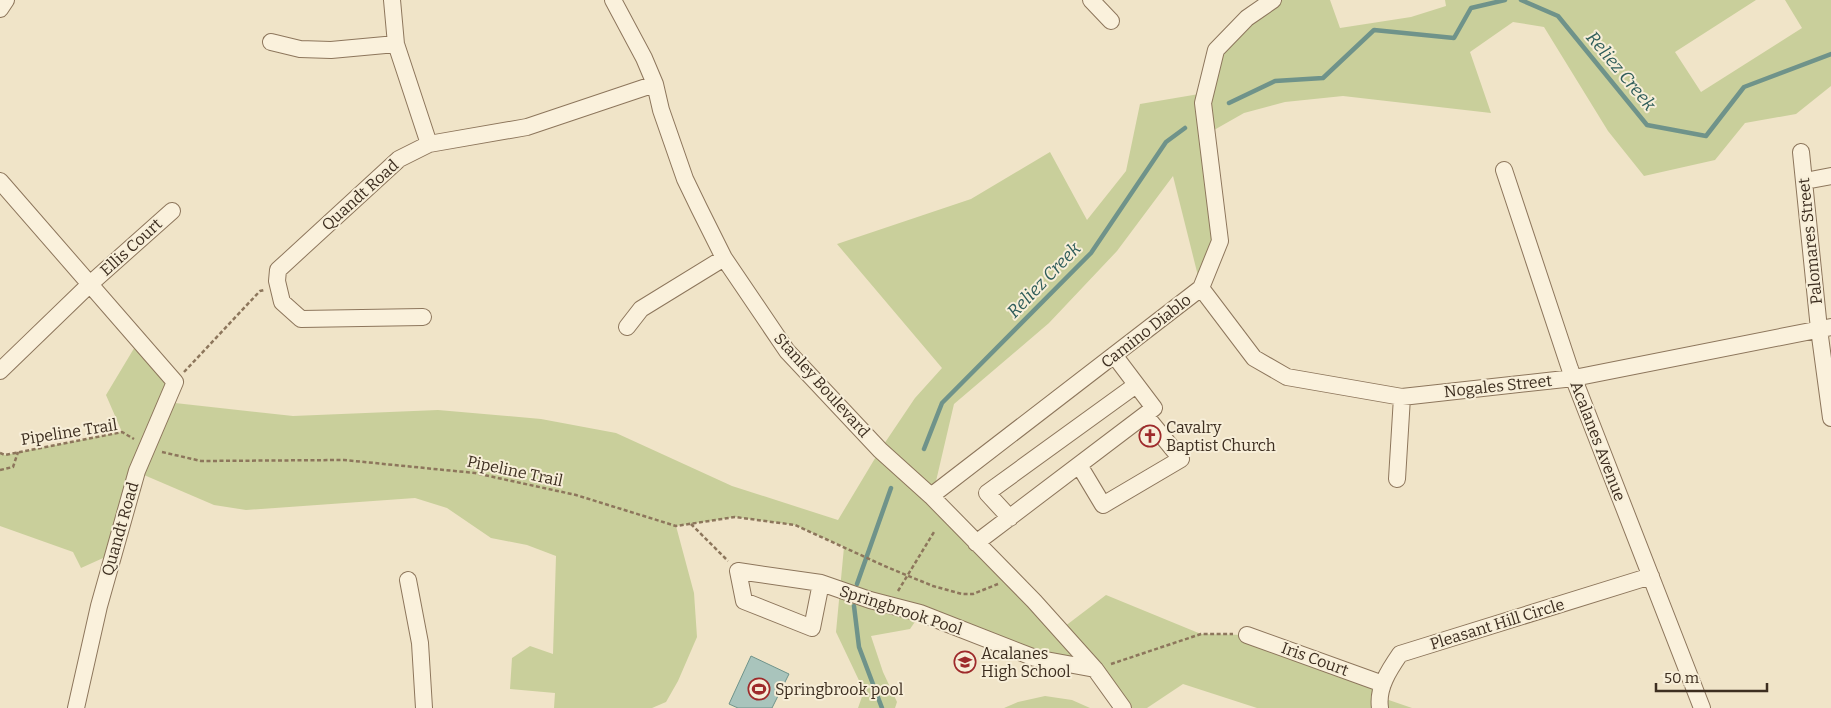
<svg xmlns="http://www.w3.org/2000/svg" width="1831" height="708" font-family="Bitter,serif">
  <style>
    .green { fill: #c9cf9b }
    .water { fill: #a9c4bc; stroke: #6f938a }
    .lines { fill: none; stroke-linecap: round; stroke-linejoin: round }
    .stream { stroke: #6f938a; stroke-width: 4.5 }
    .minor-casing { stroke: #8d765c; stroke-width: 18 }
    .path { stroke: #8d765c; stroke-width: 2.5; stroke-dasharray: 4 2.5; stroke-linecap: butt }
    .minor { stroke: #faf1dc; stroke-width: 16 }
    .labels { text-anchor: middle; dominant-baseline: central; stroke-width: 4; stroke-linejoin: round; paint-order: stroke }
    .street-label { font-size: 16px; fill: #3d2e20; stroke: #f7eed8 }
    .poi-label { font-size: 16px; fill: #3d2e20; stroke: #f7eed8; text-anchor: start }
    .water-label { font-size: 18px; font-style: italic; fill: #2f5d5a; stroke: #f7eed8 }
  </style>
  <rect width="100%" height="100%" fill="#f0e4c8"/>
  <path class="green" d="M1273,0H1330L1340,28L1411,17L1446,6L1445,0H1756L1675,52L1701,92L1802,28L1785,0H1831V86L1796,114L1745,123L1715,160L1644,176L1608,131L1544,27L1513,22L1470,52L1491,113L1343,96L1285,102L1244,113L1207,134L1220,241L1201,288L1173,176L1117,251L1049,323L954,404L933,494L1060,630L1106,595L1201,634L1247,635L1383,684L1380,697L1412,708H1257L1183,684L1147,708H1123L1095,669L921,613L910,629L871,636L883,672L897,702L895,708H858L864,691L836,632L844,547L795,525L735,517L676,526L694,593L697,637L678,681L666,702L652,708H554L555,693L510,689L512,658L530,646L553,654L556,556L527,545L491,538L447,508L415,498L246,510L214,505L137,472L112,554L81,568L73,552L0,526V453L5,455L122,432L106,395L139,340L169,375L166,402L293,416L438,410L541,419L616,433L732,486L838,520L880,450L915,398L942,368L837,244L971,199L1050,152L1087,220L1126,171L1140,104L1205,93L1216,50Z
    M1045,696L1072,700L1090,708H1004L1018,702Z"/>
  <path class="water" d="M751,656L789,674L772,708H738L729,704Z"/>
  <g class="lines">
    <path class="stream" d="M1521,0L1558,16L1647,125L1706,136L1744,87L1831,54
      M1229,103L1275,81L1323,78L1374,30L1454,38L1471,8L1505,0
      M924,449L942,403L1091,253L1166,142L1185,128
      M857,584L891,488
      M854,606L859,647L882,708"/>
    <g class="minor-casing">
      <path id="minor" d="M392,0L396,44L429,144
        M613,0L644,58L655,84L661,110L685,179L699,208L724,258L787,351L880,450L931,496L1034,601L1095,669L1123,708
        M1091,0L1111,21
        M0,9L6,0
        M271,42L300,49L331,50L396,44
        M1801,152L1819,329L1831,418
        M1504,170L1570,369L1702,708
        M0,181L175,382L137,471L99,606L76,708
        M1805,181L1831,176
        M1201,288L1254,358L1287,377L1402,397L1574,378L1831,327
        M423,317L301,319L282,302L277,281L278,270L399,159L429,144L527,127L655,84
        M627,327L641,309L724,258
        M0,371L90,284L172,211
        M1079,465L1103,505L1181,459L1145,415
        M1397,479L1402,397
        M931,496L1201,288L1220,241L1203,103L1216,50L1247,18L1273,0
        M1010,518L987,493L1136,385
        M976,543L1154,408L1114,355
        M408,580L420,643L424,708
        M821,583L812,628L744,601L738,571L821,583L870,600L920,613L1035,658L1095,669
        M1247,635L1383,684
        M1380,708C1377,688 1389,670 1400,654L1651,576"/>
    </g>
    <path class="path" d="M184,372L260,291L264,290
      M162,452L201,461L344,460L475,473L576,495L676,526L735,517L795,525L889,568L933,586L962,594H973L998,584
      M0,453L5,455L122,432L134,439
      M0,470L13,467L18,452
      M691,524L728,561
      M898,591L934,532
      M1111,664L1201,634H1233"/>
    <use href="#minor" class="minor"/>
  </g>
  <defs>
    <g id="church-ring" transform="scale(1.125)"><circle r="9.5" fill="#f7eed8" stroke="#9e2a2b" stroke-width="1.5"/><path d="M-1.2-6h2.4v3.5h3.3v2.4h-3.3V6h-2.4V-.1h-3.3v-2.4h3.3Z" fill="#9e2a2b"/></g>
    <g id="school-ring" transform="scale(1.125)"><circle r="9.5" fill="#f7eed8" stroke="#9e2a2b" stroke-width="1.5"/><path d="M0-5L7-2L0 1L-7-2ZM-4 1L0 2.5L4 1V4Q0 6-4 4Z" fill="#9e2a2b"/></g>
    <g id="stadium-ring" transform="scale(1.125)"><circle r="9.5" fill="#f7eed8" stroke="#9e2a2b" stroke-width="1.5"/><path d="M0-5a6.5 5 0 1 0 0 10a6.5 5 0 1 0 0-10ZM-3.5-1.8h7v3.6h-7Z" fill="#9e2a2b"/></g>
  </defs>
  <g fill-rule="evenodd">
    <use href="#church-ring" x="1150" y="436"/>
    <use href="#school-ring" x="965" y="662"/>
    <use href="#stadium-ring" x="759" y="689"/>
  </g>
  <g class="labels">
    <g class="street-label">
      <text transform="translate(360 195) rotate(-42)">Quandt Road</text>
      <text transform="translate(1810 241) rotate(-96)">Palomares Street</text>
      <text transform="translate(131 247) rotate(-42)">Ellis Court</text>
      <text transform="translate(1146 331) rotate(-38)">Camino Diablo</text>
      <text transform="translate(822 385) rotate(48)">Stanley Boulevard</text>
      <text transform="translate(1498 386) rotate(-6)">Nogales Street</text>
      <text transform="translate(69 432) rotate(-9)">Pipeline Trail</text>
      <text transform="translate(1598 441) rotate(69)">Acalanes Avenue</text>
      <text transform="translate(515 471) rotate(12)">Pipeline Trail</text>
      <text transform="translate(120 529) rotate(-74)">Quandt Road</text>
      <text transform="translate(901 610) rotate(18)">Springbrook Pool</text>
      <text transform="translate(1497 624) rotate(-17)">Pleasant Hill Circle</text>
      <text transform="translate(1315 659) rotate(20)">Iris Court</text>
    </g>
    <g class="poi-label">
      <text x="1166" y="427">Cavalry<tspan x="1166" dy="18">Baptist Church</tspan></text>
      <text x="981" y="653">Acalanes<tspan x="981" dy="18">High School</tspan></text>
      <text x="775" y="689">Springbrook pool</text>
    </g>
    <g class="water-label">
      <text transform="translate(1621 71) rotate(50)">Reliez Creek</text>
      <text transform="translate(1044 280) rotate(-46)">Reliez Creek</text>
    </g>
  </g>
  <path d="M1656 683v8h111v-8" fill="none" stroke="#3d2e20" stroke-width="2.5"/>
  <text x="1664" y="683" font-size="15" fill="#3d2e20" stroke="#f7eed8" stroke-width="4" paint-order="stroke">50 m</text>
</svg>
